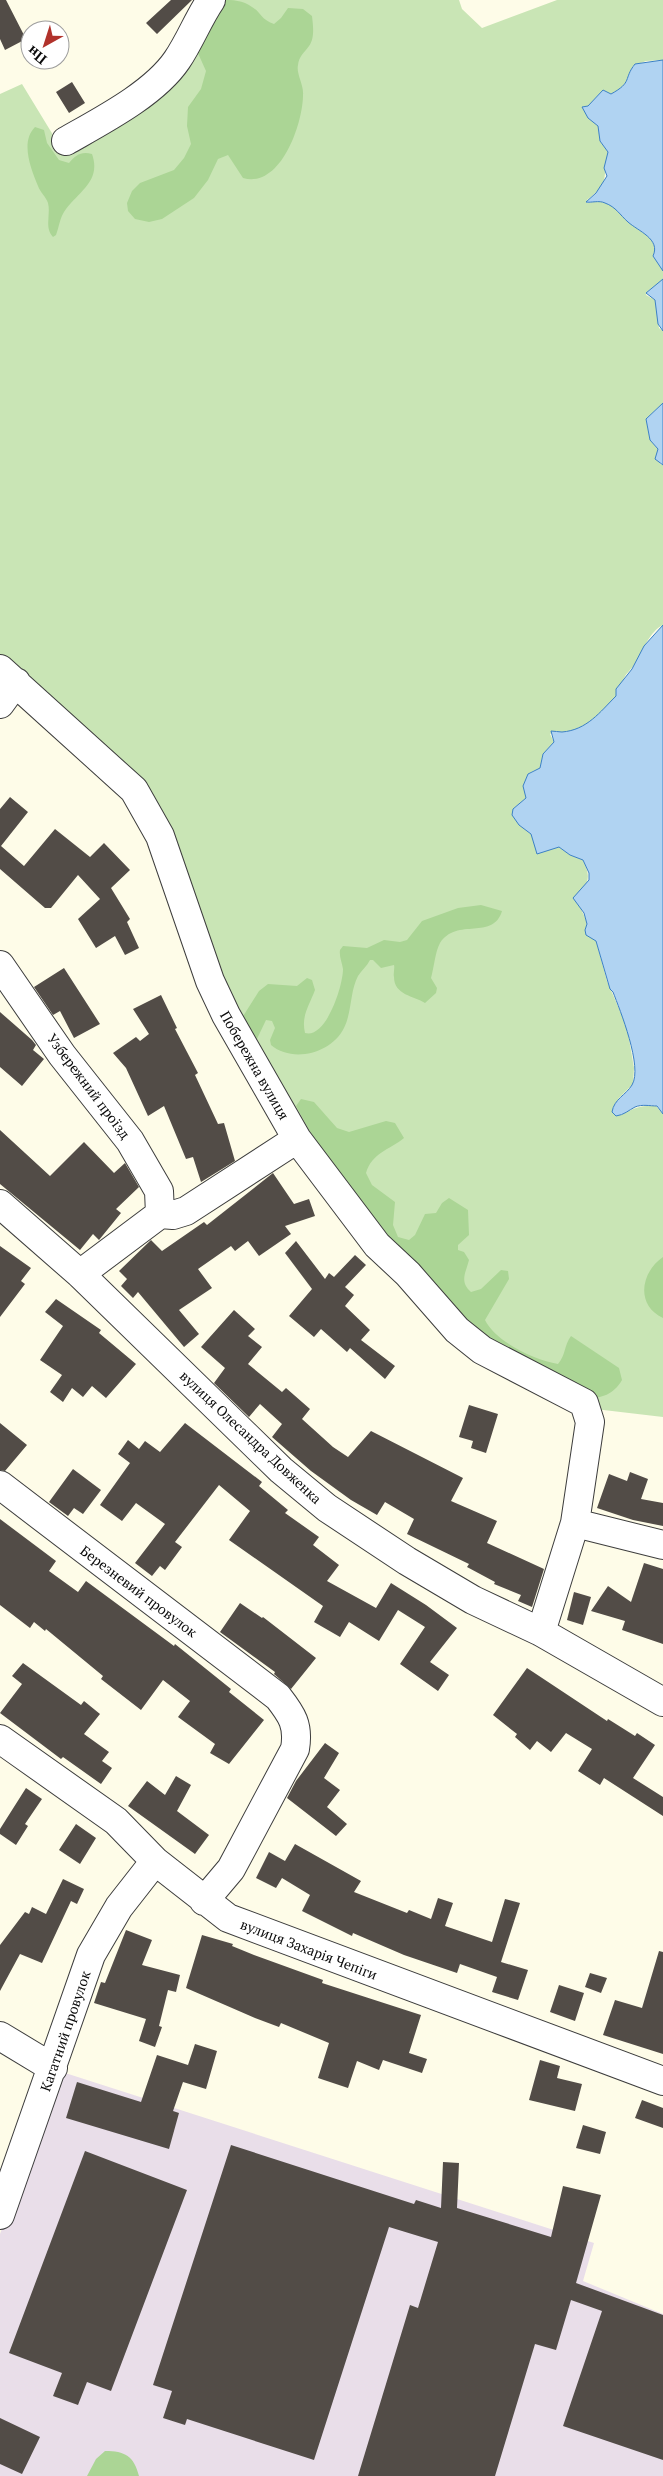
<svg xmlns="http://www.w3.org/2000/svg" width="663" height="2476" font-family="'PT Serif',serif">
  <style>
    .industrial { fill: #e9dee9 }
    .green { fill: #c9e5b5 }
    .forest { fill: #abd595 }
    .water { fill: #b0d3f2; stroke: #3b80c5 }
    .building { fill: #524c47 }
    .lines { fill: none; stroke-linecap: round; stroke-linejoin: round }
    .minor-casing { stroke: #3d3d3d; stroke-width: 30 }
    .minor { stroke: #fff; stroke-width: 28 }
    .labels { text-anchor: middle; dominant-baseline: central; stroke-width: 5; stroke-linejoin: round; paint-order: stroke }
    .street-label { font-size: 14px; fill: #0a0a0a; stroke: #fff }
  </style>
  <rect width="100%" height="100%" fill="#fefce8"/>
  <path class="industrial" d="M59,2071L594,2243L583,2281L663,2314V2476H0V2234Z"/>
  <path class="green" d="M216,0H459L462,9L482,28L557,0H663V60L646,61L633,66C625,82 630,84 611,94L603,90L588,106L582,107L598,126L600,141L608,152C602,177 611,182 587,200V203C592,202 598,201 603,202C615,205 619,214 627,221C638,230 661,238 653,256L663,271V280L648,291L646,295L655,300L659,328L663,331V403L646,419L650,440L658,449L660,464L663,465V625C650,631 643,650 636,662C633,668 627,672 624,678C621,684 620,691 616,696C604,714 578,737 555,731L550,734L554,742L543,754L540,768C538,770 535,770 533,771C522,776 527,790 526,798L513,809L519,825L531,834L534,843L543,850L559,847L570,855L583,860C597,889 576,884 580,905C581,911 586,918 587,924L585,930L596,941L607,981L627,1027L634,1068L633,1084L618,1099L621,1115C634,1108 642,1105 656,1106L663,1114V1417L595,1409L549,1384L353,1209L247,1047L156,819L0,662V94L22,84L64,153L125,118Z"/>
  <path class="forest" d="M221,0C233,0 243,0 252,7C262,13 260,19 274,24L281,18L288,8L303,9L312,16C313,25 315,38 309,46C304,53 299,56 298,65C296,74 304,85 303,95C303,123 281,189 243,178L228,155L218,159L208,180L194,198L162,219L149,222L135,219L128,211L127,203L132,191L140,183L174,170L184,158L191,144L187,126L188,107L201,89L206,71L197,51Z
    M35,127L44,130L47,143L59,160L69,163C76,155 81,151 92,154C102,182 77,192 64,212C60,218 59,227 56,235L53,237C44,227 51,215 48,203C46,197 40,192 38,186C31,169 20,142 35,127Z
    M481,905L502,911C493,941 457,917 440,943C435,952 434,968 431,978L437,988L436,993L425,1003C414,996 394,995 394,977C393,973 395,969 394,965L381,968L373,960H370C367,966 362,970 358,976C350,991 352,1012 344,1028C331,1054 292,1063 271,1045L270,1040L275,1028L272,1021L266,1020L256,1041L240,1021L259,991L268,984L297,986L307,978L312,980L315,990C309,1006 301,1016 305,1033C326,1039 343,986 343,969C342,962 339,957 340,950L343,946L367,948L384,940L400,942L407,940L422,921L458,908Z
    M301,1099L314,1102L337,1128L349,1132L386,1121L395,1123L404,1138C389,1150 372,1153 366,1173L372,1185L395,1202L393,1225L398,1237L409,1240L415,1235L425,1214L436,1213L442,1203L449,1198L468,1210L469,1235L458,1245V1250L464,1252L469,1260C466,1272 459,1282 471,1292L481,1289L501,1270L508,1271L509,1279L485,1320C496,1342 534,1360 558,1364C566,1355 564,1345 571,1336L619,1368L622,1380C612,1397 598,1399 580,1398L449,1312L332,1171L296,1106Z
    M663,1257V1318C635,1305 641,1272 663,1257Z
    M105,2451C125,2451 134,2456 139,2476H87L96,2459Z"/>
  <path class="water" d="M663,60V271L653,256C661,239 638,231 628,222C620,215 616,207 605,203C599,200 591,203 586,202L596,193L607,176L604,168L608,152L600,141L598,126L588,118L582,107L588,106L603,90L611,94C633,82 623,79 635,64Z
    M663,279V331L658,324L655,300L646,293Z
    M663,403V465L655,459L658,449L650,440L646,419Z
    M663,625V1114L657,1106C650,1106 642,1104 635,1107C629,1110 624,1115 616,1116L612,1112C614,1099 626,1095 632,1085C643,1067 620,1010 613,992L610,989L596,941L586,935L585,930L587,924L584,913L573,898L589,880V873L583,860L570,855L559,847L537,854L531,834L519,825L512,815L513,809L526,798L523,786L528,774L540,768L543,754L554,742L551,731C555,731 558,732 562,732C587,730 600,712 616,696V689L632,669L644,646Z"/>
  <path class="building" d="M0,0H6L26,39L5,50L0,39Z
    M171,0H192L157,34L146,23Z
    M72,82L85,103L69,113L56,92Z
    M10,797L28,812L1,846L24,866L55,829L90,857L104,843L130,870L111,888L130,919L127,922L139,948L125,955L115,936L96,948L78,919L100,899L78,875L51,908H45L0,869V809Z
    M64,968L100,1024L74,1038L60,1011L53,1015L34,987Z
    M161,995L177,1028L175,1029L198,1073L195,1075L218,1124L224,1123L235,1161L201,1182L193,1157L186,1159L164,1106L148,1116L126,1068L113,1053L136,1037L140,1041L149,1034L133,1009Z
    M0,1012L32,1040L36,1045L33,1050L44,1059L22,1086L0,1067Z
    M0,1130L50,1176L84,1142L114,1173L125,1163L139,1187L116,1209L121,1213L99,1240L93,1234L80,1250L0,1184Z
    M273,1173L294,1204L309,1199L315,1216L285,1226L291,1234L259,1256L248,1241L235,1251L231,1246L198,1269L212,1288L179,1310L199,1334L184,1347L138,1292L133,1298L121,1286L127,1279L119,1271L151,1240L162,1251L204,1222L207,1225Z
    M296,1241L325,1279L329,1273L334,1277L355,1255L366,1265L345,1287L354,1295L345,1306L370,1330L361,1340L395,1366L385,1379L350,1348L347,1352L321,1329L314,1337L289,1316L312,1289L285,1253Z
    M0,1246L31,1268L21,1281L25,1284L0,1317Z
    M56,1299L101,1330L99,1333L136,1364L106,1398L92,1386L83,1397L72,1388L63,1402L50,1392L62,1375L40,1360L63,1326L45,1312Z
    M234,1310L255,1329L248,1336L262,1347L248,1364L282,1392L286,1388L310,1409L302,1419L333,1447L348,1457L371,1431L463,1478L451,1501L497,1521L487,1543L544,1569L532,1607L518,1601L521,1595L494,1584L495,1582L467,1567L469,1564L407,1534L414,1519L385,1502L377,1515L351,1500L311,1471L272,1437L282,1424L260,1404L249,1417L214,1383L225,1368L201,1347Z
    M469,1405L498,1414L486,1453L471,1448L473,1441L459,1437Z
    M0,1423L27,1445L5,1471L0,1470Z
    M185,1423L262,1482L259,1486L288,1510L285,1513L319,1537L313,1545L339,1565L327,1581L376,1608L391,1583L426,1605L457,1628L430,1662L449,1675L438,1691L400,1664L425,1627L398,1610L379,1641L349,1622L340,1637L314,1622L323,1606L229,1540L250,1511L219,1485L175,1542L182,1547L165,1570L160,1566L152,1576L135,1563L165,1524L136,1503L122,1521L100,1505L130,1463L118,1454L128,1440L139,1449L145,1441L160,1452Z
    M73,1469L101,1490L83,1514L74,1508L68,1516L49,1502Z
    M630,1472L648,1479L641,1499L663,1503V1526L633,1520L597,1508L609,1474L627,1481Z
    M0,1519L56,1561L49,1571L78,1592L86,1581L174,1646L175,1644L231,1689L229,1692L264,1720L229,1764L210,1753L215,1744L178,1717L190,1701L163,1680L141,1710L101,1679L103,1676L46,1629L45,1631L34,1622L30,1628L0,1605Z
    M644,1563L663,1569V1644L622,1630L625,1621L591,1611L608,1586L631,1602Z
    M574,1592L591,1597L583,1625L567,1620Z
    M240,1603L262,1618L263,1617L316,1658L291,1689L274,1674L275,1672L220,1632Z
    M23,1663L81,1705L84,1701L100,1714L84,1734L109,1752L102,1761L112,1768L101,1784L63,1757L61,1759L0,1713L22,1684L12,1676Z
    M527,1668L607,1721L608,1719L635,1736L637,1733L655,1745L633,1778L663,1797V1816L604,1778L600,1785L578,1771L592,1749L566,1733L551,1752L537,1741L530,1750L515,1737L517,1734L493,1715Z
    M325,1743L339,1753L324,1778L340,1790L327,1807L347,1824L336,1836L287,1798L296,1781Z
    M176,1776L191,1785L177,1811L209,1835L195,1854L128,1806L147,1781L165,1795Z
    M26,1788L42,1799L25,1824L28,1826L16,1845L0,1834V1829Z
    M76,1824L96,1838L80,1864L59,1850Z
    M295,1844L361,1881L354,1892L407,1913L409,1910L431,1919L438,1898L453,1903L445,1926L492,1942L505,1899L520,1903L501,1962L528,1970L518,2000L492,1992L497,1977L460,1964L457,1973L404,1955L353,1933L352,1936L302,1911L310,1895L282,1878L276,1888L256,1878L269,1852L285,1861Z
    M63,1879L84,1889L77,1904L71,1901L42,1963L20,1954L0,1991V1945L25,1912L29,1914L32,1907L46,1914Z
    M126,1930L152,1940L142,1965L180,1975L176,1992L168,1990L159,2026L162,2027L155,2047L139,2041L146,2019L94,2003L101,1982L105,1983Z
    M202,1935L233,1944L232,1946L254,1955L323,1980L322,1983L421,2015L409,2053L427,2059L422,2073L383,2060L379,2070L357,2061L348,2088L318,2078L329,2043L281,2023L279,2027L255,2018L186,1988Z
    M659,1951L663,1952V2054L603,2035L615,2000L642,2008Z
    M590,1973L607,1978L601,1993L585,1987Z
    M559,1985L584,1993L575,2021L550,2012Z
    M195,2044L217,2051L206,2089L183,2082L173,2111L179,2113L169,2149L66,2118L77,2082L141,2102L157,2055L188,2065Z
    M540,2060L560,2066L557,2078L582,2084L575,2111L529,2100Z
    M642,2100L663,2108V2128L635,2118Z
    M583,2125L606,2132L600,2154L576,2148Z
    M231,2145L414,2204L416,2200L441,2208L443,2162L459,2163L457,2208L551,2237L563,2186L601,2195L576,2283L663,2315V2460L563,2426L602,2311L571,2300L556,2350L535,2344L495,2476H358L410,2305L418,2308L438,2242L389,2227L314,2460L187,2419L185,2425L163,2418L172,2391L153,2385Z
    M85,2151L187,2190L111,2391L87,2382L78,2405L53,2396L62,2373L9,2353Z
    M0,2418L40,2437L22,2474L0,2464Z"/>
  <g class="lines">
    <g class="minor-casing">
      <path id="minor" d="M66,141C101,121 154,94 177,60C190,41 198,19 211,0
        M0,669L134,790L160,836L210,981L226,1015L297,1139L377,1245L408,1274L457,1330L482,1350L584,1403L590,1422L575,1523L541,1632
        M0,704L16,682
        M0,965L62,1055L130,1141L159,1191L160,1214
        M0,1204L80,1274L281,1470L327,1508L407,1561L473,1600L541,1632L663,1702
        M80,1274L160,1214L173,1215L186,1211L297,1139
        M0,1485L278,1697C292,1715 299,1725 295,1749L231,1869L204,1901
        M575,1523L663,1545
        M0,1739L116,1821L155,1861L228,1918L663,2081
        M0,2036L53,2068
        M0,2215L91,1955L119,1907L155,1861"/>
    </g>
    <use href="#minor" class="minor"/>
  </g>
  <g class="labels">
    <g class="street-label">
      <text transform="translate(255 1065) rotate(60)">Побережна вулиця</text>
      <text transform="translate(89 1086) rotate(53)">Узбережний проїзд</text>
      <text transform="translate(251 1437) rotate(43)">вулиця Олесандра Довженка</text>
      <text transform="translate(139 1591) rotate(37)">Березневий провулок</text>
      <text transform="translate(309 1949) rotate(21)">вулиця Захарія Чепіги</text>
      <text transform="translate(65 2031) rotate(-71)">Кагатний провулок</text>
    </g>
  </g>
  <g transform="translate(45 45) rotate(219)"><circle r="24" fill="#ffffff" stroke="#9d9d9d"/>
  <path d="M0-4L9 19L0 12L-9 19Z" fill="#b1322b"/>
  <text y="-8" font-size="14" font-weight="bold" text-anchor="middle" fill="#0a0a0a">Пн</text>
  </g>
</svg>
